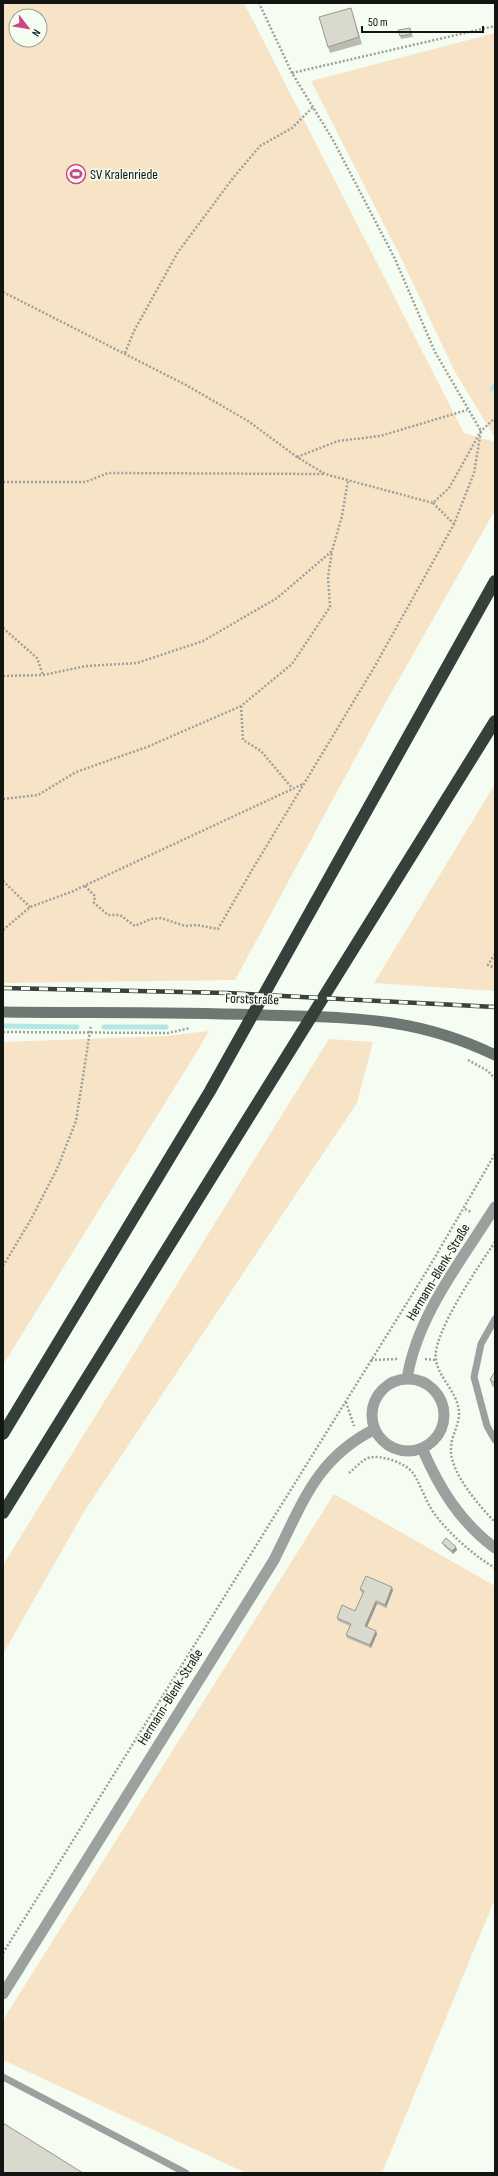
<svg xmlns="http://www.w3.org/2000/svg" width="498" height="2176" font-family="'Sofia Sans Condensed',sans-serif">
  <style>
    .green { fill: #f7e4c7; fill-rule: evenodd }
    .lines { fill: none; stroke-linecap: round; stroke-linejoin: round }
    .stream { stroke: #b4e7e4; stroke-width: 5 }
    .path { stroke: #9ca19a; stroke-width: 2.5; stroke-dasharray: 2 2; stroke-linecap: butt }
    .service { stroke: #9ba19e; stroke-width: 7 }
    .tertiary { stroke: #9ba19e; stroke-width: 11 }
    .secondary { stroke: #6f7773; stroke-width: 11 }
    .motorway { stroke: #36403b; stroke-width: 12 }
    .rail-casing { stroke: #3d413c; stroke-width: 4.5 }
    .rail { stroke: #f5fcf2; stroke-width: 3; stroke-dasharray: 9; stroke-linecap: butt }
    .wall { fill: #bbbbb0 }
    .shaded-wall { fill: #989890 }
    .building { fill: #d9d9cd; stroke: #989890 }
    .labels { text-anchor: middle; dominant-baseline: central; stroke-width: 3; stroke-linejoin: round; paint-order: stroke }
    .poi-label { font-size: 14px; fill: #121511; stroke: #f5fcf2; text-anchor: start }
    .street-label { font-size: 14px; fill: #121511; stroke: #f5fcf2 }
  </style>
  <rect width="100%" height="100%" fill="#f5fcf2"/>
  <path class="green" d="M3,3H244L464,433L495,442V510L377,718L235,980L3,983ZM16,16H40V40H16Z
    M495,33V438L455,372L400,256L311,81Z
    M495,784V991L374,983Z
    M209,1031L196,1053L3,1365V1042L165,1036Z
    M329,1039L373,1042L357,1103L85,1510L3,1654V1565Z
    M334,1494L495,1586V1899L382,2173H246L3,2060V2020Z"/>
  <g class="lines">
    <path class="stream" d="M492,389L495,385
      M3,1026L77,1027
      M104,1027H166"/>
    <path class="path" d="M292,73L495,26
      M3,292L186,385L248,421L297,457L325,474L433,503L449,488L481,431L495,418
      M125,353L134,331L178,252L233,178L260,146L292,128L313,107
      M297,457L338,441L380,436L467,410
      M3,482H85L108,473L324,474
      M433,503L454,524
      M3,628L37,658L43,675
      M3,676L43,675L86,666L137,663L203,641L277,598L332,551L342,516L348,480
      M241,706L243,740L261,751L292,788
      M3,799L38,795L76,772L147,747L241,706L292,664L330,607L328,577L332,551
      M3,881L30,907
      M85,886L95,896L94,903L108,915H120L135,926L151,919L161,918L185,926L197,925L218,929L252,870L375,666L454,524L474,473L481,431L435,352L395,259L333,140L292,73L259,3
      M3,930L30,907L71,892L303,784
      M495,954L488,965L495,968
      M3,1032L168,1033L190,1028
      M468,1060L488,1071L495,1079
      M465,1209L471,1212
      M495,1242C480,1264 431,1335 436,1360C439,1380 460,1393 459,1416C458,1427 451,1437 451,1448C449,1471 479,1506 495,1522
      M3,1266L30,1221L57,1169L76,1121L91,1025
      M425,1359L435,1360
      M371,1360L398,1359
      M346,1402L354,1426
      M349,1473C355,1468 361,1461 368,1458C380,1454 406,1463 413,1473C422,1487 426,1503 436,1516C453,1537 472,1554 495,1568
      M3,1953L428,1269L495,1154"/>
    <path class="service" d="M495,1319L481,1344L474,1377L487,1426L495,1440
      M3,2077L186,2173"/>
    <path class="tertiary" d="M407,1379C417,1315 462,1260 495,1207
      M372 1415a36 36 0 1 1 72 0a36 36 0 1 1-72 0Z
      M422,1448C439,1488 460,1522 495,1548
      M3,1994L274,1560C302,1505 315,1459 375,1429"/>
    <path class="secondary" d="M3,1012C90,1013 177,1012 264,1015C351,1018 414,1016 495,1055"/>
    <path class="motorway" d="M3,1434L210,1091L495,581
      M3,1513L495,721"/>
    <g class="rail-casing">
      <path id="rail" d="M3,988L227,993L495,1007"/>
    </g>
    <use href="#rail" class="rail"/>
  </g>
  <path class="wall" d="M353,14L362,44L330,53L328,47Z
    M410,28L413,37L401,39L400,36Z
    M495,1371V1388L492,1386L490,1380Z
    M442,1543L456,1547L457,1550L453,1554L444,1546Z
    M360,1589L393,1590L386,1608L377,1604L367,1627L376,1631L377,1634L371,1648L347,1638L346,1635L350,1626L338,1621L337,1618L355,1611L363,1593L361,1592Z"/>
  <path class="shaded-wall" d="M456,1547L457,1550L453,1554L452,1551Z
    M392,1587L393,1590L386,1608L385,1605Z
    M376,1601L377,1604L366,1629L365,1626Z
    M376,1631L377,1634L371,1648L370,1645Z"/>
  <path class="building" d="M351,8L359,37L328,47L319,17Z
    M410,28L411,34L400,36L398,30Z
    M495,1371V1383L490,1380Z
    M446,1538L456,1547L452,1551L442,1543Z
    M366,1576L392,1587L385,1605L376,1601L365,1626L376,1631L370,1645L346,1635L351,1624L337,1618L342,1605L355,1611L364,1591L360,1589Z
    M3,2123L83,2173H3Z"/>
  <defs>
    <g id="stadium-ring" transform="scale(1)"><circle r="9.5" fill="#f5fcf2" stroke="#cd4686" stroke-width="1.5"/><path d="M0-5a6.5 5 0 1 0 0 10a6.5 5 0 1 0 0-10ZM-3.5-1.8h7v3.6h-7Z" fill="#cd4686"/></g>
  </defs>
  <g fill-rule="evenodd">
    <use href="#stadium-ring" x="76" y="174"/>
  </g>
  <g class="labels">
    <g class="poi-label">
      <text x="90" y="174">SV Kralenriede</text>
    </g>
    <g class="street-label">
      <text transform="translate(252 999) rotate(2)">Forststraße</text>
      <text transform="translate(438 1272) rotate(-59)">Hermann-Blenk-Straße</text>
      <text transform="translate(170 1697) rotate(-58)">Hermann-Blenk-Straße</text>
    </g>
  </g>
  <rect width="498" height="2176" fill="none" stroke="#121511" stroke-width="8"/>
  <g transform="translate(28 28) rotate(121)"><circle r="19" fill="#f5fcf2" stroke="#9aa098"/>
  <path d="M0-3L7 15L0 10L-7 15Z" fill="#cd4686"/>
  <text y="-6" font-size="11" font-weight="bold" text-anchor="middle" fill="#121511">N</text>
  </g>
  <path d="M362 26v6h121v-6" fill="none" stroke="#121511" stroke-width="2"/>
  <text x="368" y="26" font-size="12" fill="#121511" stroke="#f5fcf2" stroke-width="3" paint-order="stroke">50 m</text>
</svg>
